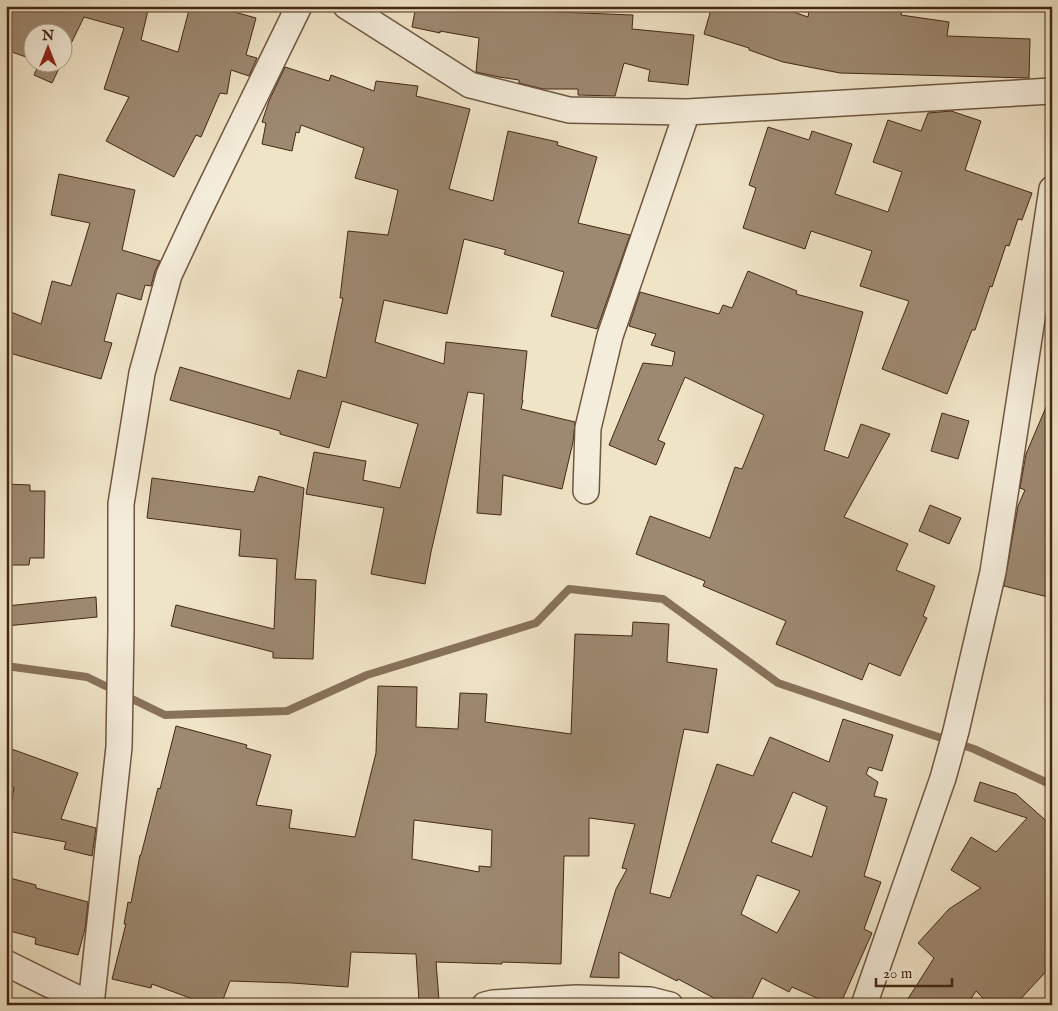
<svg xmlns="http://www.w3.org/2000/svg" width="1058" height="1011" font-family="'IM FELL English',serif">
  <style>
    .lines { fill: none; stroke-linecap: round; stroke-linejoin: round }
    .stream { stroke: #88725a; stroke-width: 8 }
    .building { fill: #9d8971; stroke: #442713; fill-rule: evenodd }
    .minor-casing { stroke: #6f5640; stroke-width: 28 }
    .minor { stroke: #f5eddb; stroke-width: 25 }
  </style>
  <rect width="100%" height="100%" fill="#f0e4c7"/>
  <filter id="stains"><feTurbulence type="fractalNoise" baseFrequency=".004" numOctaves="4"/><feColorMatrix values="0 0 0 0 .2 0 0 0 0 .09 0 0 0 0 .02 0 0 0 .5 -.17"/></filter>
  <radialGradient id="worn" r=".72"><stop offset=".6" stop-color="#630" stop-opacity="0"/><stop offset="1" stop-color="#630" stop-opacity=".3"/></radialGradient>
  <g class="lines">
    <path class="stream" d="M6,666L87,677L165,715L287,711L367,675L536,623L569,589L663,599L778,683L974,749L1052,785"/>
  </g>
  <path class="building" d="M6,6H149L141,40L178,52L190,6H213L256,18L246,55L257,58L249,76L231,70L227,94L220,93L201,137L196,135L174,177L106,141L129,97L104,89L124,28L84,17L62,62V32H32V59L6,50Z
    M416,6H556V12L633,15L632,29L694,35L688,85L648,81L650,70L624,63L615,96L578,95V89H543L519,83V80L499,77L476,72L479,38L440,31V33L412,27Z
    M712,6H776L808,17L810,6H849L902,10L901,15L949,22L947,36L1030,39L1029,78L840,73L783,62L749,50V48L704,34Z
    M40,62H62L52,83L34,75Z
    M285,67L329,81L331,75L374,91L376,81L418,86L416,96L470,109L449,189L493,201L508,131L558,142L557,145L597,157L578,223L630,235L597,329L551,316L564,272L504,254L506,250L464,239L447,314L384,300L375,342L444,364L446,342L527,351L522,400H523L521,409L575,422L573,442L562,489L503,475L501,515L477,513L484,394L468,392L431,552L425,584L371,574L384,508L306,494L314,452L366,461L363,480L400,488L418,424L342,401L329,448L280,434V431L170,400L180,367L290,399L298,370L326,378L343,298H340L348,231L388,235L398,190L355,178L364,148L301,125L299,133L296,132L292,151L262,144L266,123L262,122L269,101Z
    M951,111L981,121L965,170L1032,193L1022,220L1018,219L1009,246L1006,245L992,287L990,286L975,330H972L947,394L882,369L909,301L860,286L872,251L811,231L805,249L743,228L756,188L749,185L768,127L809,140L812,131L852,144L835,194L888,212L902,172L873,162L888,120L921,131L928,113Z
    M59,174L135,190L122,250L160,261L155,271L151,286L145,285L141,300L117,293L104,341L112,343L101,379L6,352V310L41,324L52,281L71,286L90,223L51,215Z
    M748,271L797,291L796,294L863,312L824,450L848,458L861,424L890,434L844,517L908,544L896,570L935,586L923,616L927,618L900,676L869,663L862,680L776,644L786,621L703,586L705,581L636,554L650,516L710,538L735,467L742,469L764,415L685,377L658,440L665,443L656,465L609,445L643,363L672,366L675,352L651,345L656,334L629,326L640,292L719,314L723,305L732,308Z
    M1052,393V598L1004,586L1018,506L1025,490L1020,488L1026,454Z
    M942,413L969,421L958,459L931,451Z
    M259,476L304,488L295,579L316,580L313,659L273,658V652L171,626L176,605L274,629L277,559L239,556L241,530L147,518L152,478L254,492Z
    M6,484L30,485V491H45L44,558H30L29,565H6Z
    M930,505L961,518L949,544L919,531Z
    M96,597L97,617L6,626V606Z
    M633,622L669,624L667,662L717,669L708,733L684,729L650,893L670,898L717,764L753,776L770,737L829,762L843,719L893,735L882,771L869,767L866,774L878,782L874,796L887,799L864,876L881,882L864,929L872,933L840,1005H833L792,987L789,992L762,978L749,1005H727L678,979L677,981L619,952V978L590,977L616,889L627,869L622,868L635,824L589,818V856H564L561,964L502,962V964L436,962L439,1000L419,1001L416,954L351,952L348,987L292,983L230,981L221,1005H209L152,984L151,988L112,979L126,924H124L128,902L131,903L140,855H141L158,788L160,789L176,726L247,745L246,748L271,755L256,805L292,810L289,828L355,837L376,753L378,686L417,687L416,727L458,729L460,693L487,694L485,722L571,734L575,634L632,636ZM793,792L827,807L812,857L771,842ZM414,820L492,830L491,867L479,866V872L412,859ZM757,875L800,891L777,933L741,914Z
    M6,747L78,773L61,819L96,828L92,856L64,849L66,842L7,831L14,787L6,784Z
    M980,782L1016,794L1052,826V965L1015,1005H990L976,991L967,1005H904L934,958L918,943L949,909L981,888L951,870L971,837L996,852L1027,818L974,801Z
    M6,877L36,885V888L88,902L85,929L78,955L35,944L36,938L6,930Z"/>
  <g class="lines">
    <g class="minor-casing">
      <path id="minor" d="M346,6L470,85L569,110L687,112L1052,91
        M586,491L588,428L610,336L687,112
        M6,963L91,1005
        M91,1005L119,747L121,631V504L142,373L169,275L196,217L299,6
        M485,1005L493,1003L576,998L650,1000L670,1005
        M864,1005L943,778L956,731L993,572L1052,189"/>
    </g>
    <use href="#minor" class="minor"/>
  </g>
  <rect width="1058" height="1011" fill="none" stroke="#f0e4c7" stroke-width="25"/>
  <rect x="8" y="8" width="1043" height="996" fill="none" stroke="#442713" stroke-width="2.5"/>
  <rect x="12" y="12" width="1033" height="986" fill="none" stroke="#442713"/>
  <g transform="translate(48 48)"><circle r="24" fill="#f5eddb" stroke="#ae9e8b"/>
  <path d="M0-4L9 19L0 12L-9 19Z" fill="#8f2418"/>
  <text y="-8" font-size="14" font-weight="bold" text-anchor="middle" fill="#442713">N</text>
  </g>
  <path d="M876 978v8h76v-8" fill="none" stroke="#442713" stroke-width="2.5"/>
  <text x="883" y="978" font-size="15" fill="#442713" stroke="#f5eddb" stroke-width="4" paint-order="stroke">20 m</text>
  <rect width="100%" height="100%" filter="url(#stains)"/>
  <rect width="100%" height="100%" fill="url(#worn)"/>
</svg>
